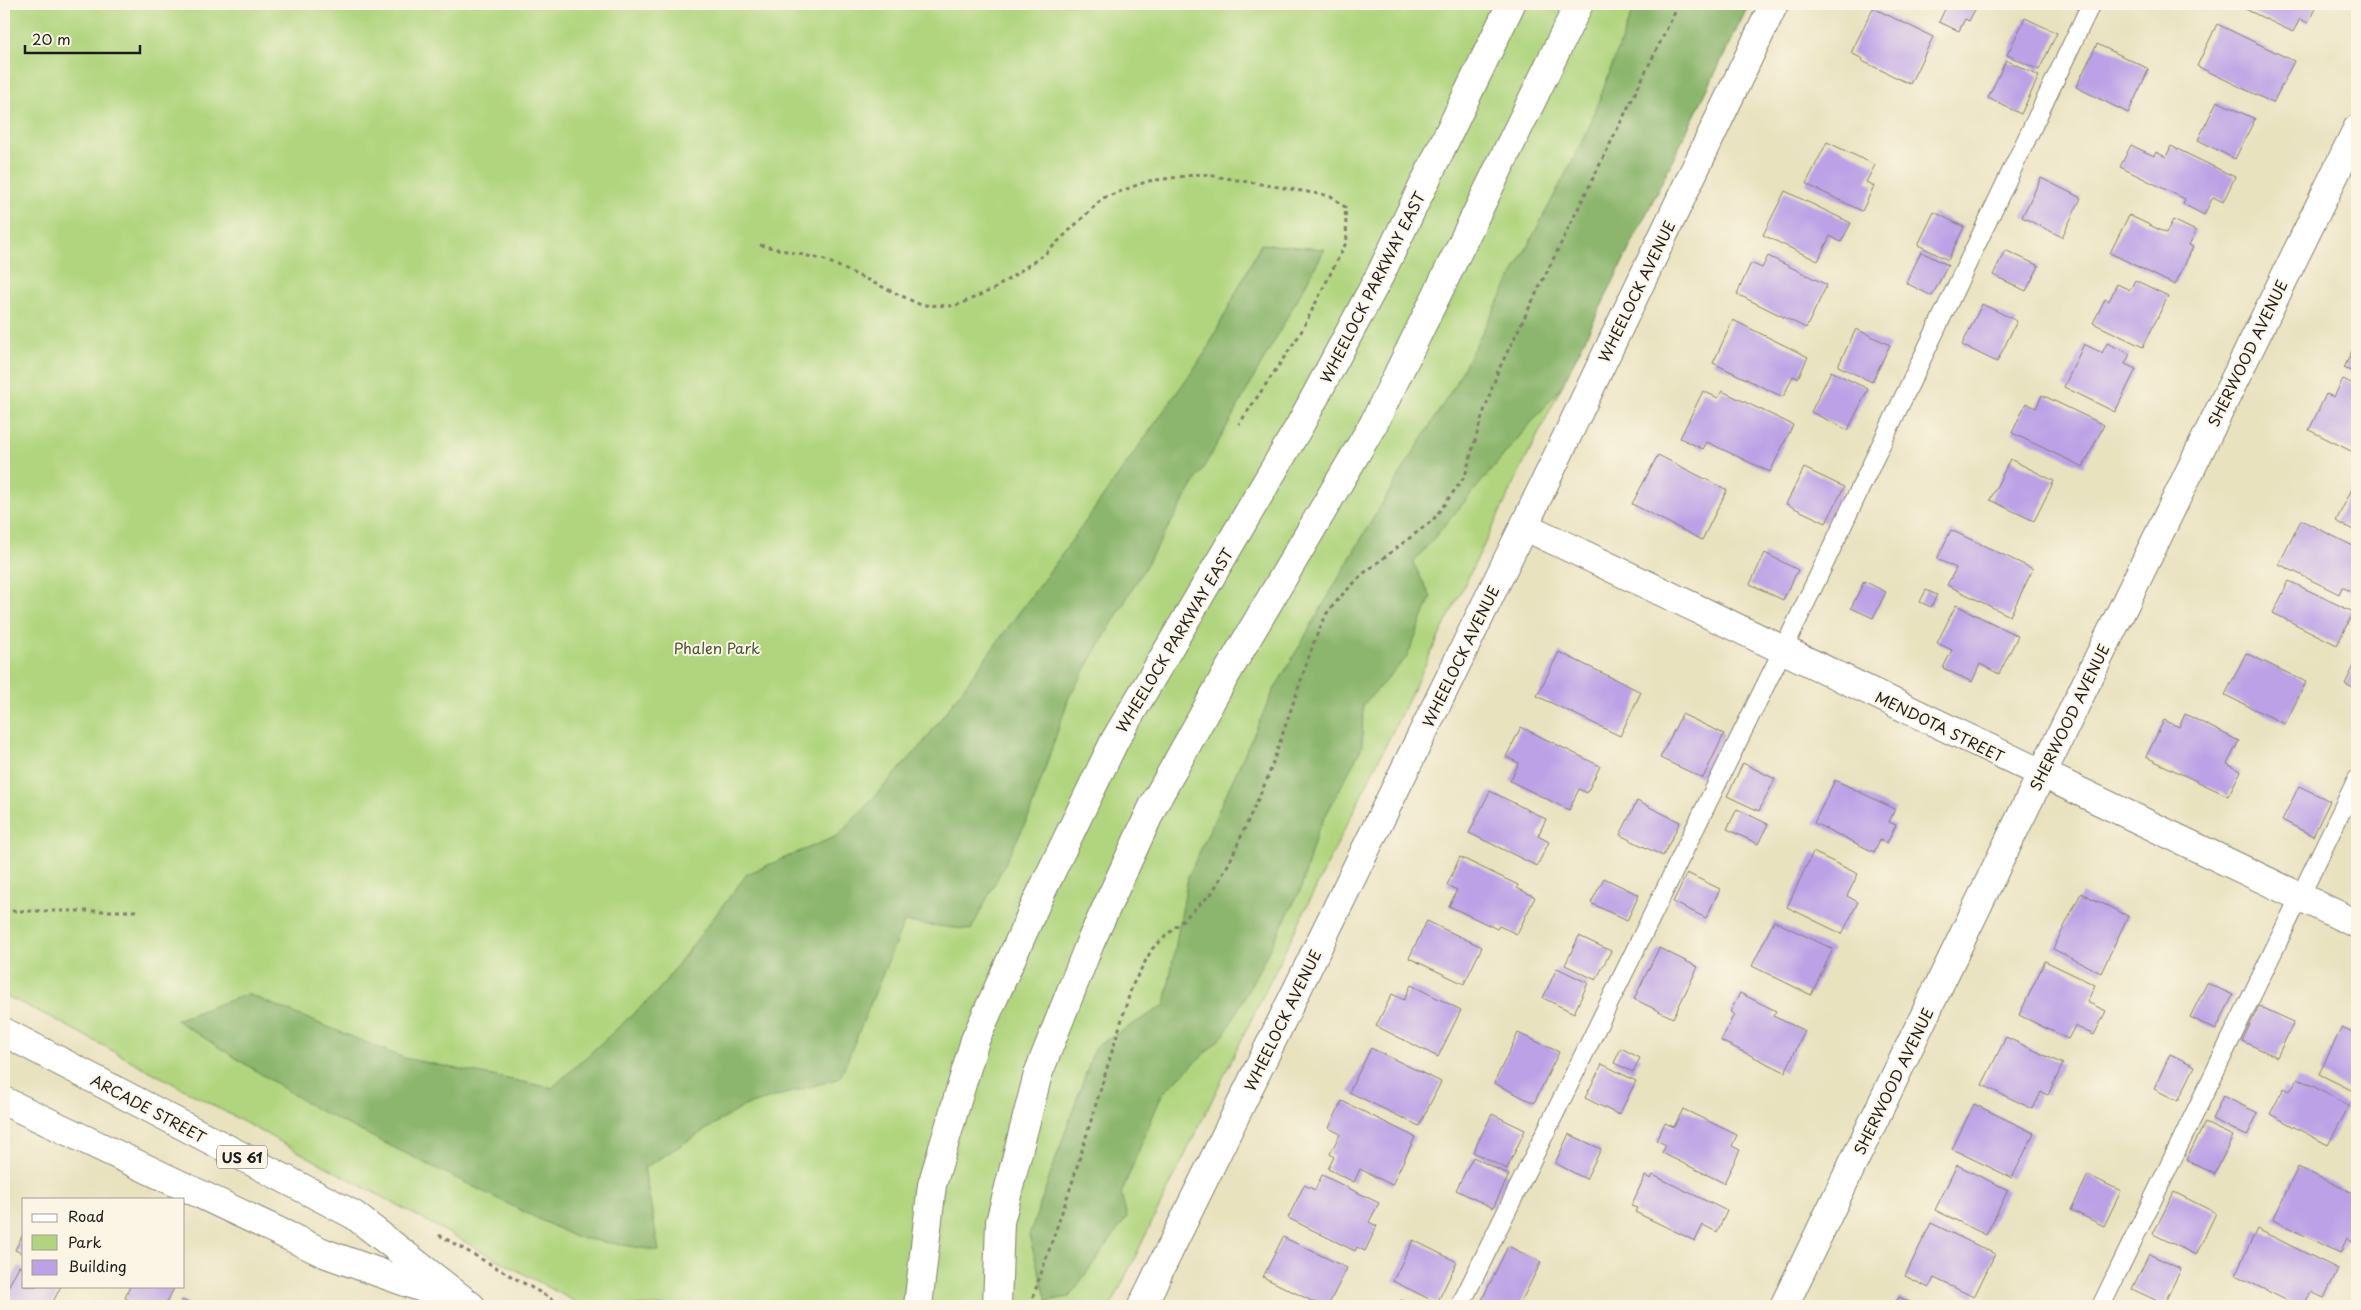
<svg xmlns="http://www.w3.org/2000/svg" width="2361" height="1310" font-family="'Playpen Sans',sans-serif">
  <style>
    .green { fill: #b0d57e; stroke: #66784d }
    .forest { fill: #8cb66d; stroke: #546944 }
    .building { fill: #bca1e6 }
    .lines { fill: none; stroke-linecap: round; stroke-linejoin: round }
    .service-casing { stroke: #827f6e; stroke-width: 20 }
    .minor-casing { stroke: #827f6e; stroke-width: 30 }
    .tertiary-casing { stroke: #827f6e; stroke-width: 30 }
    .primary-casing { stroke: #827f6e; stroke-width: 30 }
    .path { stroke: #827f6e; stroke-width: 3; stroke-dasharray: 4 4; stroke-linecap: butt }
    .service { stroke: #fff; stroke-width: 18 }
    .minor { stroke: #fff; stroke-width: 28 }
    .tertiary { stroke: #fff; stroke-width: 28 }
    .primary { stroke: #fff; stroke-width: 28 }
    .labels { text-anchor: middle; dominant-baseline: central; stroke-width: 4; stroke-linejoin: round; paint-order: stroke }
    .shield { fill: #fcf5e5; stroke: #5f5d58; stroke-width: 1 }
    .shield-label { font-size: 14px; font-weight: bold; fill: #1c1c1c }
    .street-label { font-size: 15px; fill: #1c1c1c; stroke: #fcf5e5 }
    .park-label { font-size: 15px; fill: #485439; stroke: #fcf5e5 }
  </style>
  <rect width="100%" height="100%" fill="#fcf5e5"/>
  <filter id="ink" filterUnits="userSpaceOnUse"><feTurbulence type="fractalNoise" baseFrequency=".02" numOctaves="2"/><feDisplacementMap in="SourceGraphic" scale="10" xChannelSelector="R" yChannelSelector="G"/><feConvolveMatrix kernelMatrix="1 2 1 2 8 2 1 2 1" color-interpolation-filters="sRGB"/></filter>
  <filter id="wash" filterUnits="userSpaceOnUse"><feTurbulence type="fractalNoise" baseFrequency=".0096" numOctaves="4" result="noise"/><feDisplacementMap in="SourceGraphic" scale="20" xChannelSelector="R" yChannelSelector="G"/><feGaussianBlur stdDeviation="1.12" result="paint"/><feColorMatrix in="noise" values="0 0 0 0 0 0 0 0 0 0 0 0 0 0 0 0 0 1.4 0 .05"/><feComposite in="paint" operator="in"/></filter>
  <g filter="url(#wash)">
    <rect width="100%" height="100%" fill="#e9e2bf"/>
    <path class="green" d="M4,4H1749L1111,1306H583L54,1019L4,995Z"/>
    <path class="forest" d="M1635,4H1749L1562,386L1413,563L1431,597L1407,657L1363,705L1362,747L1317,832L1301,889L1225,1034L1162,1094L1121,1194L1127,1217L1069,1297L1047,1301L1029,1236L1095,1047L1165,1005L1188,877L1274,690L1368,527L1453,388L1587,133Z
      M1261,244L1325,249L1216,446L1069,697L1029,816L971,930L904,922L840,1078L744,1106L644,1168L659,1251L575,1237L316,1109L176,1020L247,994L404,1058L552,1088L656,993L747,874L839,835L920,747L1063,553L1205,353Z"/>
    <g id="blocks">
      <path class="building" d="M1942,4H1978L1969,21L1965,19L1959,31L1939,22L1945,9L1940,7Z
        M2243,4H2317L2308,23L2300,19L2293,32L2241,7Z
        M1873,8L1933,37L1910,84L1862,61L1863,59L1851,53Z
        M2025,18L2057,33L2039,70L2007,55Z
        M2217,24L2294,61L2273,103L2197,66Z
        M2097,44L2149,69L2128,113L2076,87Z
        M2006,60L2039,76L2021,114L1988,98Z
        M2217,101L2255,119L2235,159L2198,140Z
        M1827,142L1875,165L1866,182L1874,186L1862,211L1806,184Z
        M2131,145L2154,156L2156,152L2166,157L2171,146L2235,177L2223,202L2213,197L2204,215L2183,204L2185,199L2120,167Z
        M2041,178L2081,198L2062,237L2022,217Z
        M1785,191L1851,223L1841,242L1830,236L1818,261L1763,235Z
        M1934,212L1964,227L1948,260L1918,245Z
        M2129,215L2166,233L2173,220L2196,231L2189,245L2193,247L2175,285L2110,253Z
        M2005,250L2039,266L2026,291L1993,275Z
        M1921,252L1948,265L1932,296L1906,283Z
        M1768,256L1827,285L1806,328L1737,294L1751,263L1762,268Z
        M2135,280L2168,296L2143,347L2093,323L2105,299L2109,301L2117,284L2130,290Z
        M1982,304L2017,321L1997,362L1962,345Z
        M1733,320L1808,357L1798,378L1793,376L1783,397L1713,363Z
        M1856,329L1890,345L1872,382L1838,366Z
        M2357,340V374L2344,368Z
        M2107,343L2130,354L2125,364L2136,369L2115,412L2064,387L2084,344L2102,353Z
        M1831,371L1868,389L1848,430L1811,412Z
        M2343,379L2357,386V454L2309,430L2326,394L2334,397Z
        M1703,391L1718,398L1722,391L1793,425L1770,472L1707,442L1703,449L1680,438Z
        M2042,395L2104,425L2083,467L2012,433L2026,403L2036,408Z
        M1658,455L1727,490L1702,540L1632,504Z
        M2010,459L2054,481L2034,521L1990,500Z
        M1804,468L1844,487L1826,523L1786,504Z
        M2352,489L2357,492V532L2336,521Z
        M2301,520L2357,548V556L2354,564L2357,566V581L2352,592L2342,587L2339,594L2279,564Z
        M1951,530L2033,569L2010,616L1947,585L1956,568L1937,559Z
        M1765,553L1798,570L1783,600L1750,584Z
        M1864,581L1886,592L1873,618L1851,608Z
        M2289,581L2353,612L2337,645L2273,613Z
        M1926,590L1937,595L1931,607L1920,602Z
        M1956,605L2018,636L1999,674L1980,664L1972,682L1943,668L1952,650L1937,643Z
        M1559,652L1641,692L1620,736L1537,696Z
        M2246,653L2306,682L2285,724L2225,695Z
        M2357,660V690L2345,684Z
        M1682,714L1724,734L1703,778L1660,758Z
        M2185,714L2239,741L2227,764L2241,771L2228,796L2146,757L2164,720L2179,727Z
        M1521,727L1600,766L1587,793L1579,789L1569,810L1510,781L1519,763L1506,757Z
        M1743,763L1775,779L1759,811L1727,796Z
        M1835,780L1895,809L1889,822L1896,825L1887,843L1880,840L1874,852L1814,823Z
        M2299,786L2330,801L2313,836L2282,820Z
        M1490,791L1546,819L1538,836L1549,842L1537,866L1469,833Z
        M1637,801L1680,822L1663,856L1620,835Z
        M1737,809L1768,824L1758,844L1727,829Z
        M1813,852L1858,874L1847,896L1858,902L1842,934L1787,907Z
        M1460,857L1518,885L1517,888L1535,897L1517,934L1499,926L1497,929L1449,906L1457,890L1447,885Z
        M1687,873L1720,889L1706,918L1673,902Z
        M1604,878L1639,895L1627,921L1591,903Z
        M2081,893L2128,916L2101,973L2053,949Z
        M1427,921L1482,947L1464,984L1409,958Z
        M1774,921L1833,949L1811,995L1752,966Z
        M1579,936L1611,951L1596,980L1565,965Z
        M1659,948L1698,967L1673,1018L1634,999Z
        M2045,961L2095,985L2087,1002L2106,1011L2094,1035L2075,1026L2068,1039L2019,1015Z
        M1557,968L1588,983L1574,1013L1543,998Z
        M2207,983L2233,995L2216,1030L2190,1017Z
        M1411,985L1461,1010L1438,1057L1376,1026L1392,994L1404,1000Z
        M1740,993L1776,1011L1773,1016L1805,1031L1785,1072L1721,1041L1734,1014L1730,1012Z
        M2259,1006L2294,1022L2277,1057L2242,1041Z
        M2342,1027L2357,1034V1093L2319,1074Z
        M1518,1033L1559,1052L1534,1103L1494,1083Z
        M2006,1037L2063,1064L2048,1095L2041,1092L2033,1109L1982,1085Z
        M1371,1048L1441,1082L1419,1126L1349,1092Z
        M1621,1048L1640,1058L1633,1072L1614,1063Z
        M2170,1054L2195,1066L2178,1101L2154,1089Z
        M1602,1064L1636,1081L1619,1115L1585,1098Z
        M2298,1078L2349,1106L2328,1145L2270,1114L2284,1088L2290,1091Z
        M2223,1096L2258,1113L2247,1136L2212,1119Z
        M1342,1101L1415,1137L1392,1185L1360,1169L1354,1182L1328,1169L1334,1157L1330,1154L1340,1134L1329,1128Z
        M1974,1104L2034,1133L2012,1178L1952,1149Z
        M1683,1109L1737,1135L1732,1146L1740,1150L1724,1183L1662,1153L1666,1145L1656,1140L1665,1123L1674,1127Z
        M1492,1114L1525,1130L1507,1169L1473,1152Z
        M2205,1123L2233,1136L2215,1174L2186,1160Z
        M1569,1134L1601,1149L1586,1179L1555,1163Z
        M1473,1157L1509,1175L1493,1208L1456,1190Z
        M1957,1165L2008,1190L1986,1235L1935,1210Z
        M2298,1167L2357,1195V1236L2354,1242L2347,1238L2340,1253L2273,1220Z
        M1322,1175L1379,1203L1369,1222L1377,1226L1365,1251L1357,1247L1355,1251L1288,1218L1304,1185L1315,1190Z
        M1653,1175L1727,1211L1717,1232L1703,1225L1695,1241L1635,1212L1637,1208L1631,1206L1645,1176L1651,1179Z
        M2088,1175L2121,1191L2104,1226L2071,1210Z
        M2174,1192L2216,1213L2196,1255L2153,1234Z
        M1931,1223L1995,1254L1974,1297L1934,1278L1929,1288L1905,1276Z
        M2257,1229L2338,1269L2324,1298L2311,1292L2304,1306H2298L2235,1275Z
        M24,1232V1254L15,1250Z
        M1283,1237L1347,1268L1328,1306H1322L1263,1277Z
        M1413,1240L1457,1262L1437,1303L1393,1281Z
        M1508,1246L1541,1262L1519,1306H1479Z
        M2149,1254L2181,1269L2164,1304L2132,1289Z
        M19,1266L24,1268V1286H61L51,1306H4V1295Z
        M130,1286H171L174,1288L165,1306H133L135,1303L125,1298Z
        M1899,1297L1918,1306H1894Z
        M182,1300L194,1306H179Z
        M1401,1300L1414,1306H1398Z"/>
    </g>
  </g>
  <g filter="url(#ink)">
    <use href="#blocks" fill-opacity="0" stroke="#827f6e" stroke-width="1"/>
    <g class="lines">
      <g class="service-casing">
        <path id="service" d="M1460,1306L1796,623L2091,4
          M2101,1306L2357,779"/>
      </g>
      <g class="minor-casing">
        <path id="minor" d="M1524,526L2357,924
          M1142,1306L1524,526L1774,4
          M1784,1306L2006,847L2357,129"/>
      </g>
      <g class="tertiary-casing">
        <path id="tertiary" d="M918,1306L932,1185L975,1040L1039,897L1115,740L1300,425L1380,275L1511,4
          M997,1306L1000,1222L1038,1074L1090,943L1154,804L1221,683L1374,423L1579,4"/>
      </g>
      <g class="primary-casing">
        <path id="primary" d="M4,1032L354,1215L471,1306
          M4,1101L324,1253L445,1296"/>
      </g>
      <path class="path" d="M760,245L825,260L921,305L955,306L994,289L1045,254L1103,198L1148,181L1202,174L1331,196L1345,207L1347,241L1300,334L1239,424
        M4,911H136
        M439,1235L564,1306
        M1033,1297L1072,1183L1132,986L1152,949L1212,893L1229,863L1268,777L1315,639L1327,613L1342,595L1364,573L1433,520L1465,476L1480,423L1498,371L1679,4"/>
      <use href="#service" class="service"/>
      <use href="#minor" class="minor"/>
      <use href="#tertiary" class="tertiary"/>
      <use href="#primary" class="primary"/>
    </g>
  </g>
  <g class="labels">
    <rect class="shield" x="217" y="1145.5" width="50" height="23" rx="4"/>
    <g class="shield-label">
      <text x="242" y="1157">US 61</text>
    </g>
    <g class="street-label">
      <text transform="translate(1372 287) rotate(-63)">WHEELOCK PARKWAY EAST</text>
      <text transform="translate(1636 291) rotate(-64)">WHEELOCK AVENUE</text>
      <text transform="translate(2247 353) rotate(-64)">SHERWOOD AVENUE</text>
      <text transform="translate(1174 640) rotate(-59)">WHEELOCK PARKWAY EAST</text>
      <text transform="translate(1460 656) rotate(-64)">WHEELOCK AVENUE</text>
      <text transform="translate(2069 717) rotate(-64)">SHERWOOD AVENUE</text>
      <text transform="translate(1940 726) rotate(26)">MENDOTA STREET</text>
      <text transform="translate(1282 1020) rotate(-64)">WHEELOCK AVENUE</text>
      <text transform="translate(1893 1081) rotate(-64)">SHERWOOD AVENUE</text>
      <text transform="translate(149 1108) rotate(28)">ARCADE STREET</text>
    </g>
    <g class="park-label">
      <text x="717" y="647">Phalen Park</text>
    </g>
  </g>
  <rect width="2361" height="1310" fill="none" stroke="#fcf5e5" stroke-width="20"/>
  <rect x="22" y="1198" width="162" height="90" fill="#fcf5e5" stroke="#a29e95"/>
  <rect x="32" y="1214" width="25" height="8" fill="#ffffff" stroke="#a29e95"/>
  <text x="68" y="1222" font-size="15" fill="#1c1c1c">Road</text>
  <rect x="32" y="1235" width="25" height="15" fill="#b0d57e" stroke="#a29e95"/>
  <text x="68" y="1248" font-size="15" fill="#1c1c1c">Park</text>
  <rect x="32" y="1260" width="25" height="15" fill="#bca1e6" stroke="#a29e95"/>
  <text x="68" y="1272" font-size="15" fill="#1c1c1c">Building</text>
  <path d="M25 45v8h115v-8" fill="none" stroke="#1c1c1c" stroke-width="2.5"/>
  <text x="32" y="45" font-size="15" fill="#1c1c1c" stroke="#fcf5e5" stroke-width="4" paint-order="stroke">20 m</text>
</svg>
